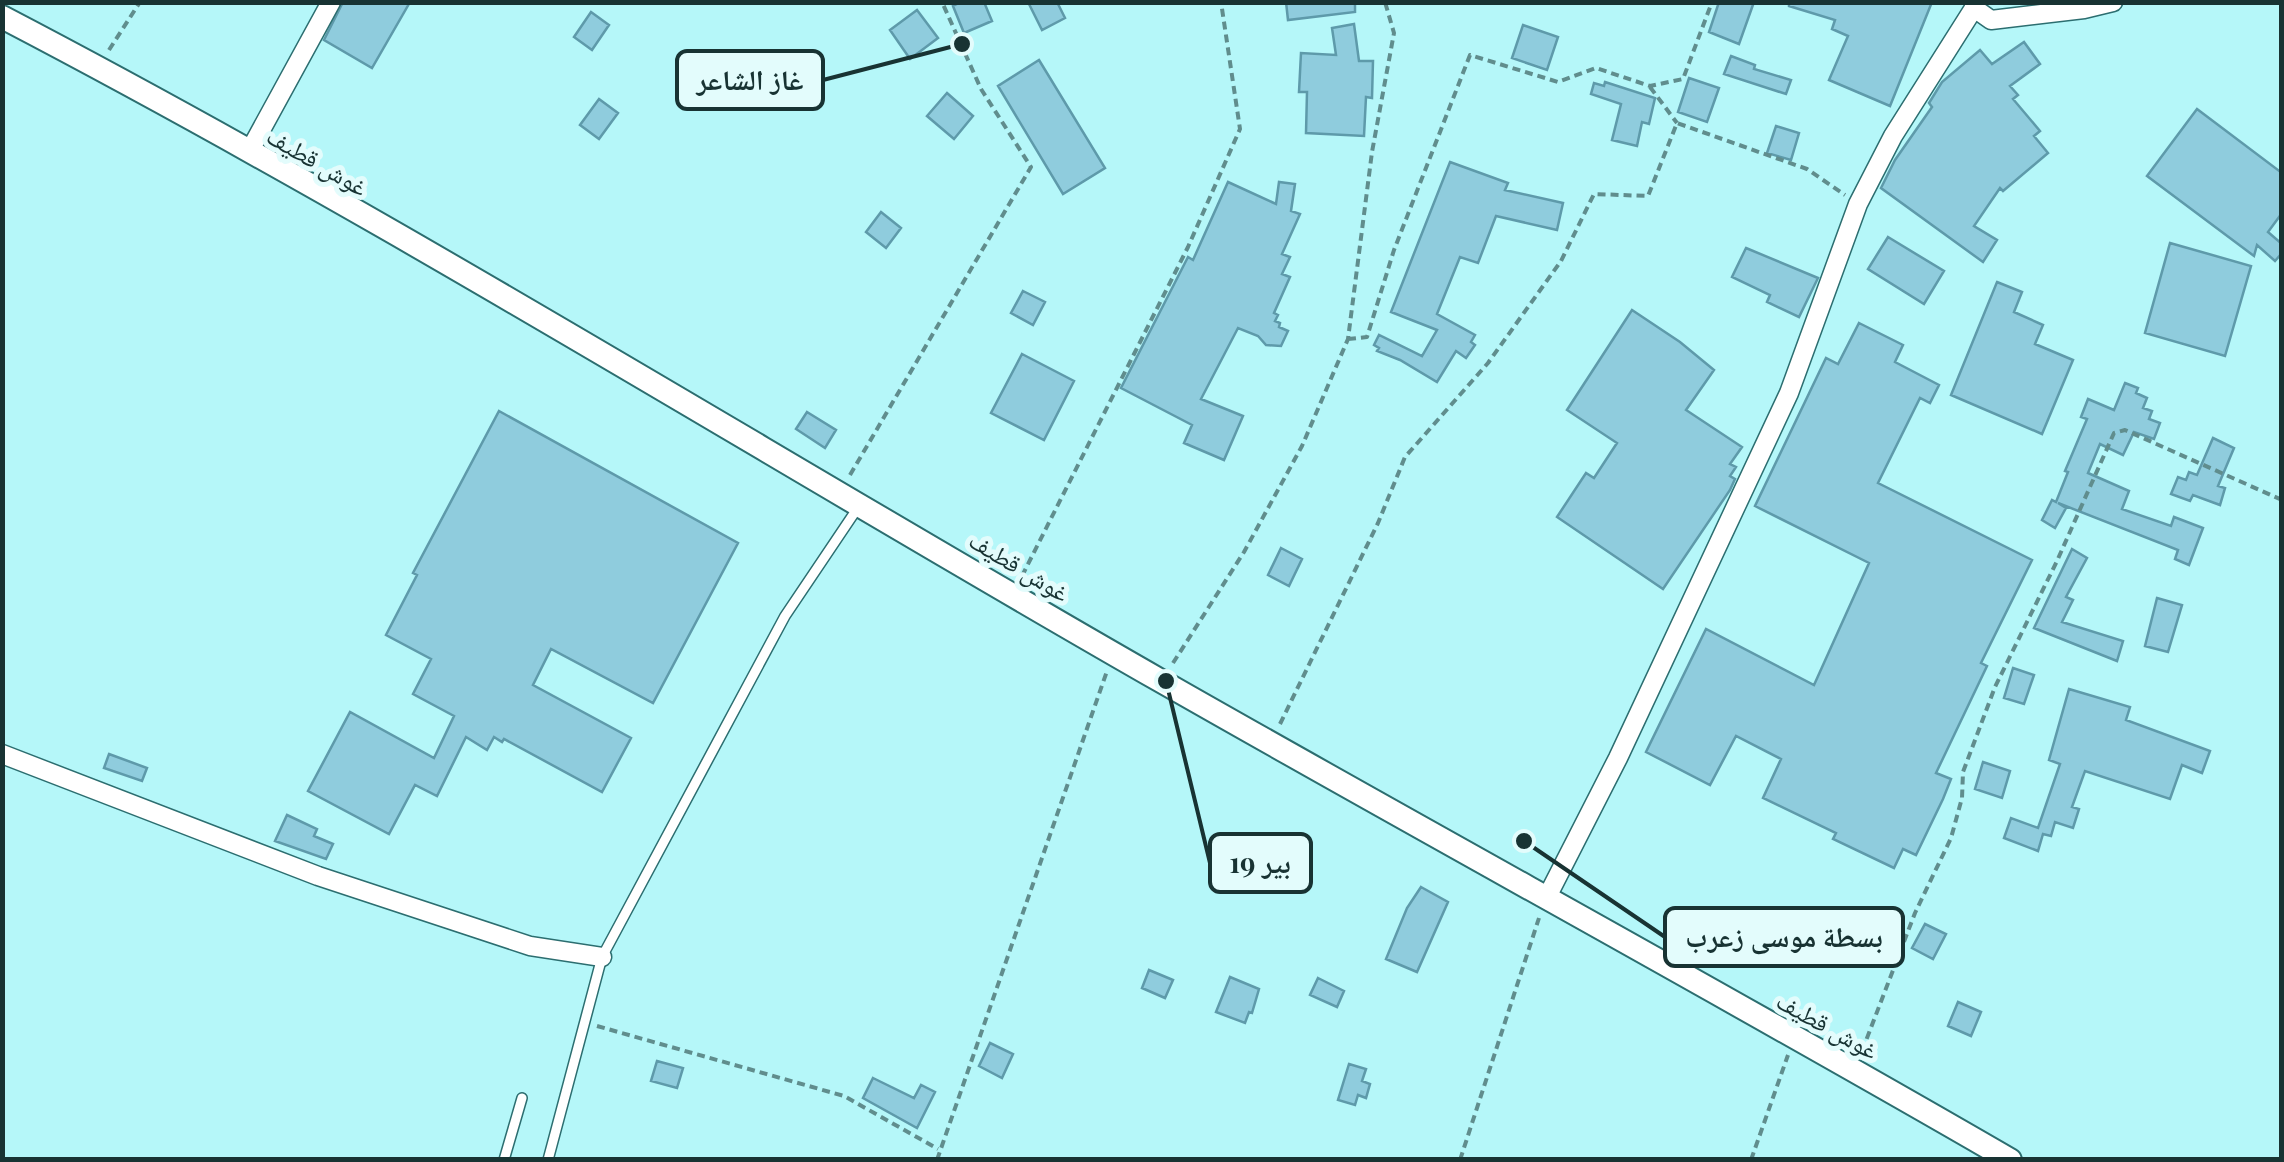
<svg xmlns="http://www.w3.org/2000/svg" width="2284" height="1162" font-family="'Playfair Display','Noto Naskh Arabic',serif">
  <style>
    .building { fill: #8fccdd; stroke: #5e9aaa; stroke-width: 2.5 }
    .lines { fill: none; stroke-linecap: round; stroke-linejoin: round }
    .service-casing { stroke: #2c6e70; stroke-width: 12 }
    .minor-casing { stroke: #2c6e70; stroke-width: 21 }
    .secondary-casing { stroke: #2c6e70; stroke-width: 26 }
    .path { stroke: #608d8d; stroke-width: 4; stroke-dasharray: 8 5; stroke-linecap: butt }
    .service { stroke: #fff; stroke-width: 9 }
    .minor { stroke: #fff; stroke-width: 18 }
    .secondary { stroke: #fff; stroke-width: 22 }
    .labels { text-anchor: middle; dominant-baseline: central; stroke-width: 10; stroke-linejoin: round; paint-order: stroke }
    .street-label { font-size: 25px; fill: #183333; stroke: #e3fcfc }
    .leader { fill: none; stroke: #183333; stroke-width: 4 }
    .callout-dot { fill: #183333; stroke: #e3fcfc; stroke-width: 4 }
    .callout { fill: #e3fcfc; stroke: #183333; stroke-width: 4 }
    .callout-label { font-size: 28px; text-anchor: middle; font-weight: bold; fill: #183333 }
  </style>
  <rect width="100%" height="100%" fill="#b5f7f9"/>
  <path class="building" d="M343,2H410L372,68L324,40Z
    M961,2H984L992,21L964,33L953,6Z
    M1028,2H1057L1065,18L1042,30Z
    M1286,2H1355V12L1288,20Z
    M1719,2H1754L1739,44L1709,32Z
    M1789,2H1932L1890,106L1829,80L1848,36L1832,29L1835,20L1789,6Z
    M917,10L938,38L910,59L890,30Z
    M591,12L609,25L592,50L574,37Z
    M1354,24L1359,61H1373L1372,98L1366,97L1364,136L1306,133L1307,92H1299L1301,53L1336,55L1332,28Z
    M1523,25L1558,37L1547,70L1512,58Z
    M2024,42L2040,64L2010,86L2018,95L2013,99L2040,131L2034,136L2048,153L2003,191L2000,188L1974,226L1997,240L1983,262L1881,188L1895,160L1932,107L1929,103L1942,82L1980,50L1992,64Z
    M1731,56L1755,65L1754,69L1791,80L1786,94L1724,74Z
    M1039,60L1105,168L1063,194L998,86Z
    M1689,78L1719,88L1707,122L1678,112Z
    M1605,82L1655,98L1649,124L1642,122L1637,146L1612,140L1621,104L1591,94L1594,83L1604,86Z
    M947,93L973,116L954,139L927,116Z
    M599,99L618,113L599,139L580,125Z
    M2197,109L2282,173V213L2268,232L2282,244V253L2275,261L2257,245L2254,256L2147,176Z
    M1776,126L1799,133L1791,160L1767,153Z
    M1450,162L1508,183L1505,190L1563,203L1557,230L1496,216L1478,263L1460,257L1437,314L1475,335L1471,342L1475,345L1466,358L1456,351L1437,382L1400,360L1377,351L1379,348L1374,345L1379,335L1422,356L1437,330L1391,312Z
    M1228,182L1276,204L1279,182L1295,184L1291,211L1300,214L1282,254L1290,257L1282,274L1290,277L1274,313L1278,315L1275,321L1280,323L1279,327L1288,331L1281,346L1266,345L1258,336L1238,328L1201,399L1243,416L1224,460L1184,443L1192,425L1121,388L1188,257L1193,260Z
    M881,212L901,228L886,248L866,232Z
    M1888,237L1944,271L1924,304L1868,269Z
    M2170,243L2251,266L2225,356L2145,333Z
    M1746,248L1818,278L1799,317L1767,302L1770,295L1732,277Z
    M1997,282L2022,292L2014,312L2043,325L2035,344L2073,360L2042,434L1951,395Z
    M1023,291L1045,302L1033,325L1011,313Z
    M1632,310L1680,342L1714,370L1686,410L1742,447L1730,464L1736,467L1730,476L1735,479L1730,490L1663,589L1557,517L1586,473L1594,478L1617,443L1567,410Z
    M1859,323L1903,345L1895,362L1939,385L1930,403L1920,398L1878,483L2032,560L1981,663L1987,666L1936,773L1951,779L1943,799L1916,855L1903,849L1894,868L1833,839L1836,833L1763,798L1781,759L1736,736L1710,785L1646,752L1706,629L1814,685L1869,563L1755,506L1826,358L1838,364Z
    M1022,354L1074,381L1044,440L991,413Z
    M2125,383L2138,388L2136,393L2147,398L2143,408L2152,411L2149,419L2160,423L2154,439L2134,432L2123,455L2100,444L2088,473L2129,491L2122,509L2171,526L2174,517L2203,528L2189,565L2175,559L2178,550L2058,503L2066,508L2055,528L2042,520L2052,500L2056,502L2068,472L2065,471L2087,419L2081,417L2088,399L2114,410Z
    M499,411L738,543L653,703L551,649L533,685L631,738L602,792L504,739L502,742L494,737L487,750L466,737L437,796L415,785L389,834L308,791L350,712L434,758L454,716L413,694L431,659L386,635L417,575L413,573Z
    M807,412L836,430L825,448L796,429Z
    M2213,438L2234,448L2218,486L2225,488L2220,505L2193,495L2190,501L2171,494L2178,477L2186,480L2189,472L2197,475Z
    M1281,548L1302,559L1289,586L1268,575Z
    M2072,549L2087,558L2066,597L2073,600L2062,622L2123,641L2117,661L2034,628Z
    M2157,598L2182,605L2168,652L2145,646Z
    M2013,668L2034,675L2024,704L2004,698Z
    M2069,689L2130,707L2126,720L2210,751L2202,773L2182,765L2170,799L2085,771L2072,807L2079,809L2073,828L2055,822L2051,836L2043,834L2038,851L2004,838L2011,818L2038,828L2060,764L2049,760Z
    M109,754L147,768L142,781L104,768Z
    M1983,762L2010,771L2002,798L1975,789Z
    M287,815L317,829L314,836L333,844L326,859L275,841Z
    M1421,887L1448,902L1417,972L1386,959L1407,908Z
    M1925,924L1946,934L1933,959L1912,948Z
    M1149,970L1173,980L1165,998L1142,988Z
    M1230,977L1259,989L1252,1013L1249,1012L1245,1023L1216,1012Z
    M1318,978L1344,991L1337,1007L1310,995Z
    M1958,1002L1981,1012L1971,1036L1948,1026Z
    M990,1043L1013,1054L1002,1078L979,1066Z
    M657,1061L683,1068L677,1088L651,1081Z
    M1349,1064L1366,1069L1362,1081L1370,1084L1366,1098L1358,1095L1355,1105L1338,1100Z
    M873,1078L914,1098L921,1085L935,1092L917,1128L863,1098Z"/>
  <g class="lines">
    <g class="service-casing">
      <path id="service" d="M504,1160L522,1098
        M548,1160L602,957L785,616L859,506"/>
    </g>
    <g class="minor-casing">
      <path id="minor" d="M1974,8L1991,20L2084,9L2113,2
        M249,152L331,2
        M2,754L318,876L530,946L602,957
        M1546,899L1618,758L1789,393L1858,204L1893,136L1974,8V2"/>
    </g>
    <g class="secondary-casing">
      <path id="secondary" d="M2,17C397,223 774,460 1161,681C1443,842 1729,997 2010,1160"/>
    </g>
    <path class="path" d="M109,50L140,2
      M1650,87L1677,123
      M1348,339L1367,337L1394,250L1470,55L1558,82L1596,68L1650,86L1683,79L1712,2
      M850,475L1031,167L981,89L942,2
      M1022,576L1188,247L1240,129L1221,2
      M1173,663L1244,552L1302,446L1348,339L1372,152L1394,33L1385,2
      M1280,724L1378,523L1405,457L1488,363L1561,261L1594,194L1648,196L1677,123L1807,169L1845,195
      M597,1026L844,1096L938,1149
      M1862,1051L1915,913L1951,838L1962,798L1963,772L1995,687L2057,561L2114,433L2125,430L2282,500
      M937,1160L1107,671
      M1460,1160L1539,918
      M1751,1160L1788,1055"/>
    <use href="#service" class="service"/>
    <use href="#minor" class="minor"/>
    <use href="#secondary" class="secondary"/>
  </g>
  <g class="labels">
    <g class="street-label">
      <text transform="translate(318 160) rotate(30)">غوش قطيف</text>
      <text transform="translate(1020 565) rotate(31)">غوش قطيف</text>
      <text transform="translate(1828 1024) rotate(29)">غوش قطيف</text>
    </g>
  </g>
  <path class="leader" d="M962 44L823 80M1166 681L1210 863M1524 841L1665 937"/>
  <g class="callout-dot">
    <circle cx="962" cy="44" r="10"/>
    <circle cx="1166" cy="681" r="10"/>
    <circle cx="1524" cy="841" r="10"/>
  </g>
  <g class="callout">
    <rect x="677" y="51" width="146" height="58" rx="10"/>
    <rect x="1210" y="834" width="101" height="58" rx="10"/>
    <rect x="1665" y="908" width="238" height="58" rx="10"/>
  </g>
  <g class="callout-label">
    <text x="750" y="90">غاز الشاعر</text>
    <text x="1260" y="873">بير 19</text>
    <text x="1784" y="947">بسطة موسى زعرب</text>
  </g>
  <rect width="2284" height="1162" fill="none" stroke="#183333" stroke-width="10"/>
</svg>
